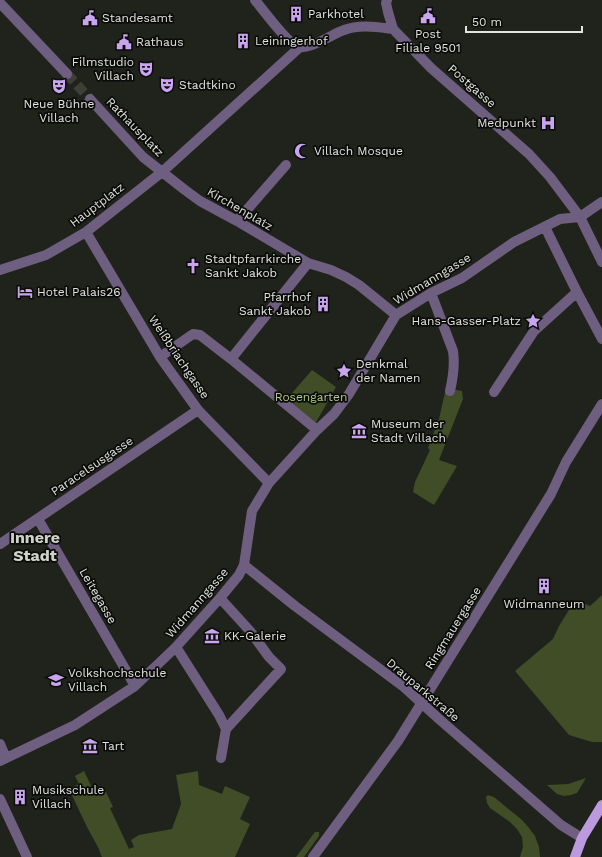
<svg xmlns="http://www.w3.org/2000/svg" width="602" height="857" font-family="'Work Sans',sans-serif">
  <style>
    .green { fill: #404d27 }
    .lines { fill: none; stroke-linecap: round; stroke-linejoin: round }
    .minor-tunnel { stroke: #3d4039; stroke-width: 10; stroke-dasharray: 10 5; stroke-linecap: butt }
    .minor { stroke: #6e5e80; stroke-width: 10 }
    .major { stroke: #bb9ae0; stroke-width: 10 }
    .labels { text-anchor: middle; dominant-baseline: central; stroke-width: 3.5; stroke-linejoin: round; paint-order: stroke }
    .poi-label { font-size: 12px; fill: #e1e3de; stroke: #0b0c09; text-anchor: start }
    .street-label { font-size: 12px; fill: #e1e3de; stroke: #0b0c09 }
    .park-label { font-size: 12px; fill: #b1ca87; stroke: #0b0c09 }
    .district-label { font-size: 16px; font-weight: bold; fill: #ced2c8; stroke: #0b0c09 }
  </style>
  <rect width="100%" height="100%" fill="#20231c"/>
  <path class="green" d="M312,370L336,387L315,424L286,400Z
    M446,388L462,391L463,399L439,460L457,466L434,505L413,492L415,482L430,450L428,448L439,419Z
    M602,595V742H592L569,735L515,671L553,639L559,626L575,600L590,606Z
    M84,771L96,796L106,792L113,807L110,808L129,849L134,847L131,840L139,835L172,829L181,804L176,775L198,771L199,785L222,794L225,786L250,797L240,819L250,824L235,857H102L99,850V849L87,827L69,789L79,784L75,776Z
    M586,778L577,793L571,795L564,796L557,794L547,785L568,784Z
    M488,795L494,797L522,820L529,828L535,836L539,847L540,857H520L523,847L522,837L517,829L510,822L490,808L487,803L486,797Z
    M315,832H319V836L304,857H296Z"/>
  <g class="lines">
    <path class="minor-tunnel" d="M67,74L90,99"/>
    <path class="minor" d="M255,0C264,11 285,40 296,46C308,52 332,34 344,30C360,24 377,27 393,29
      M387,0L386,3L388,12L393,29L431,68L529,154L550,177L580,217L602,262
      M1,4L67,74
      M90,99L143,157L185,190L200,201L237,221L308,263L331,270L346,277L359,285L396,315
      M237,221L286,165
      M86,232L160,357L198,410L269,483
      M0,270L46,255L86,232L162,172L300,47
      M577,292L602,339
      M431,293L453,351C455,364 453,378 450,391
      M160,357L193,334L200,335L231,359L308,263
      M231,359L317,430
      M494,392L534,331L577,292L545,227
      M38,519L135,686
      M0,544L198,410
      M244,565L295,606L404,687L439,719L561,825L582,838
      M220,598L250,631L269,657L281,669L226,729
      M176,647L219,715L226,729L221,758
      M0,744L6,758
      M0,761L75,725L135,686L176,647L220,598L239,575L244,565L252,511L269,483L317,430L334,414L349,394L396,315L431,293L462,278L514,242L560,219L580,217L602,202
      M0,799L27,857
      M313,857L398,741L551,494L566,462L602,404"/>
    <path class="major" d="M575,857L582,838L602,805"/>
  </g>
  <defs>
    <g id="building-bare" transform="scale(1.2)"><path d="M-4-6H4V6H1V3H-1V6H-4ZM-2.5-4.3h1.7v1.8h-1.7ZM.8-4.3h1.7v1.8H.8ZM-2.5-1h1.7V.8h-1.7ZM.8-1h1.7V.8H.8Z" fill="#c8a5ee" stroke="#0b0c09" stroke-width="2.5" paint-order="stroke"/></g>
    <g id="civic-bare" transform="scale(1.2)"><path d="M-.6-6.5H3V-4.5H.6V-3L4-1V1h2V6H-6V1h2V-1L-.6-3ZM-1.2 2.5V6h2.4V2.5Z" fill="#c8a5ee" stroke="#0b0c09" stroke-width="2.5" paint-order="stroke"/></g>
    <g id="theatre-bare" transform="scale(1.2)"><path d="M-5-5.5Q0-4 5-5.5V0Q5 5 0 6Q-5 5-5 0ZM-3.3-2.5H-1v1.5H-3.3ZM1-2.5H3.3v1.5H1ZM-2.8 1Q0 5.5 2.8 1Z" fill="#c8a5ee" stroke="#0b0c09" stroke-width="2.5" paint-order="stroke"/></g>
    <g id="hospital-bare" transform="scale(1.2)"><path d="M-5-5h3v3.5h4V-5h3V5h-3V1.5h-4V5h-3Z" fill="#c8a5ee" stroke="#0b0c09" stroke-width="2.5" paint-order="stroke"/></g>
    <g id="mosque-bare" transform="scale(1.2)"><path d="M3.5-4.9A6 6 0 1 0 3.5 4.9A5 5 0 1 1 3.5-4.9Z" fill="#c8a5ee" stroke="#0b0c09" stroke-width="2.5" paint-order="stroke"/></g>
    <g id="church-bare" transform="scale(1.2)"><path d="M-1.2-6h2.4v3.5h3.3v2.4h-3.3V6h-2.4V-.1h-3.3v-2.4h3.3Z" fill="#c8a5ee" stroke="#0b0c09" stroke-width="2.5" paint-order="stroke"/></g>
    <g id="hotel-bare" transform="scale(1.2)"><path d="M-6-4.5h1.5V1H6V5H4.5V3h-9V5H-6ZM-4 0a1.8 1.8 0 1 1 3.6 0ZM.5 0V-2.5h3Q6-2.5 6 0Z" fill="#c8a5ee" stroke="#0b0c09" stroke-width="2.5" paint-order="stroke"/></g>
    <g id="sight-bare" transform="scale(1.2)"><path d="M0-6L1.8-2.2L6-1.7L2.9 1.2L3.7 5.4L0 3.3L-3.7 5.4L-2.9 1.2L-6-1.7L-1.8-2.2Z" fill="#c8a5ee" stroke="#0b0c09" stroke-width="2.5" paint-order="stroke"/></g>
    <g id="museum-bare" transform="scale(1.2)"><path d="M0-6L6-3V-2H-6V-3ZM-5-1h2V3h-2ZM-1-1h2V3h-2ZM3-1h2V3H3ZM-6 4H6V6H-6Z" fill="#c8a5ee" stroke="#0b0c09" stroke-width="2.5" paint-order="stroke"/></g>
    <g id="school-bare" transform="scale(1.2)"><path d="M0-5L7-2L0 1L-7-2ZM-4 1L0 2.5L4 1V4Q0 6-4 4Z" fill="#c8a5ee" stroke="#0b0c09" stroke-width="2.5" paint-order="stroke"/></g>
  </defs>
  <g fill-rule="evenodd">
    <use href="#building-bare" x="296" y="14"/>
    <use href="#civic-bare" x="428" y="16"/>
    <use href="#civic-bare" x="90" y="18"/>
    <use href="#building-bare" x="243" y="41"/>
    <use href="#civic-bare" x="124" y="42"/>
    <use href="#theatre-bare" x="146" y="69"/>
    <use href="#theatre-bare" x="167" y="85"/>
    <use href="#theatre-bare" x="59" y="86"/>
    <use href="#hospital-bare" x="548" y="123"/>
    <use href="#mosque-bare" x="302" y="151"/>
    <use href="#church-bare" x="193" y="266"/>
    <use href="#hotel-bare" x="25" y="292"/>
    <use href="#building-bare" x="323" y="304"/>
    <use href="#sight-bare" x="533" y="321"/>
    <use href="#sight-bare" x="344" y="371"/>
    <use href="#museum-bare" x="359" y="431"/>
    <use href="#building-bare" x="544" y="586"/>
    <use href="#museum-bare" x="212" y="636"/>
    <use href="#school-bare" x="56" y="680"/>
    <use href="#museum-bare" x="90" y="746"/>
    <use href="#building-bare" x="20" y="797"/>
  </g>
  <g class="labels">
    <g class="poi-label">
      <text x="308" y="14">Parkhotel</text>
      <text x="102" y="18">Standesamt</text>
      <text x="428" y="34" text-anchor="middle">Post<tspan x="428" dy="14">Filiale 9501</tspan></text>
      <text x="255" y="41">Leiningerhof</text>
      <text x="136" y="42">Rathaus</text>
      <text x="134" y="62" text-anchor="end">Filmstudio<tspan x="134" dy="14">Villach</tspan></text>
      <text x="179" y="85">Stadtkino</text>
      <text x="59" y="104" text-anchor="middle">Neue Bühne<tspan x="59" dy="14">Villach</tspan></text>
      <text x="536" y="123" text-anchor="end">Medpunkt</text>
      <text x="314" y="151">Villach Mosque</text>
      <text x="205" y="259">Stadtpfarrkirche<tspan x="205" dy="14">Sankt Jakob</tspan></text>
      <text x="37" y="292">Hotel Palais26</text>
      <text x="311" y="297" text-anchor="end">Pfarrhof<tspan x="311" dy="14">Sankt Jakob</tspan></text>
      <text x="521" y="321" text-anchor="end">Hans-Gasser-Platz</text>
      <text x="356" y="364">Denkmal<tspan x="356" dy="14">der Namen</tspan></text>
      <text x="371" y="424">Museum der<tspan x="371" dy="14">Stadt Villach</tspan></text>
      <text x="544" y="604" text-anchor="middle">Widmanneum</text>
      <text x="224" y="636">KK-Galerie</text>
      <text x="68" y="673">Volkshochschule<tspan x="68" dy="14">Villach</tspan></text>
      <text x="102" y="746">Tart</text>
      <text x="32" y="790">Musikschule<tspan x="32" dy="14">Villach</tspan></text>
    </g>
    <g class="street-label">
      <text transform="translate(472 86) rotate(41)">Postgasse</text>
      <text transform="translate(135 127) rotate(46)">Rathausplatz</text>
      <text transform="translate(97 205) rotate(-37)">Hauptplatz</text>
      <text transform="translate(240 209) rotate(30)">Kirchenplatz</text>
      <text transform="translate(432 279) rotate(-31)">Widmanngasse</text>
      <text transform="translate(179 357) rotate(56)">Weißbriachgasse</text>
      <text transform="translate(92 466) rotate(-34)">Paracelsusgasse</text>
      <text transform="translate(98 596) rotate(60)">Leitegasse</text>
      <text transform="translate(197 603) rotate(-49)">Widmanngasse</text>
      <text transform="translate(453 628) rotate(-58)">Ringmauergasse</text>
      <text transform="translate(423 690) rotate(40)">Drauparkstraße</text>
    </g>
    <g class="park-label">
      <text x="311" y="397">Rosengarten</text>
    </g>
    <g class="district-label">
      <text x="35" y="537">Innere<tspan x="35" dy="18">Stadt</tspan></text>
    </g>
  </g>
  <path d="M466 26v6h116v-6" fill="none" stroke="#e1e3de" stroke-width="2"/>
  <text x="472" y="26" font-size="12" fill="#e1e3de" stroke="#0b0c09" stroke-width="3" paint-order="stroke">50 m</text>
</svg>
